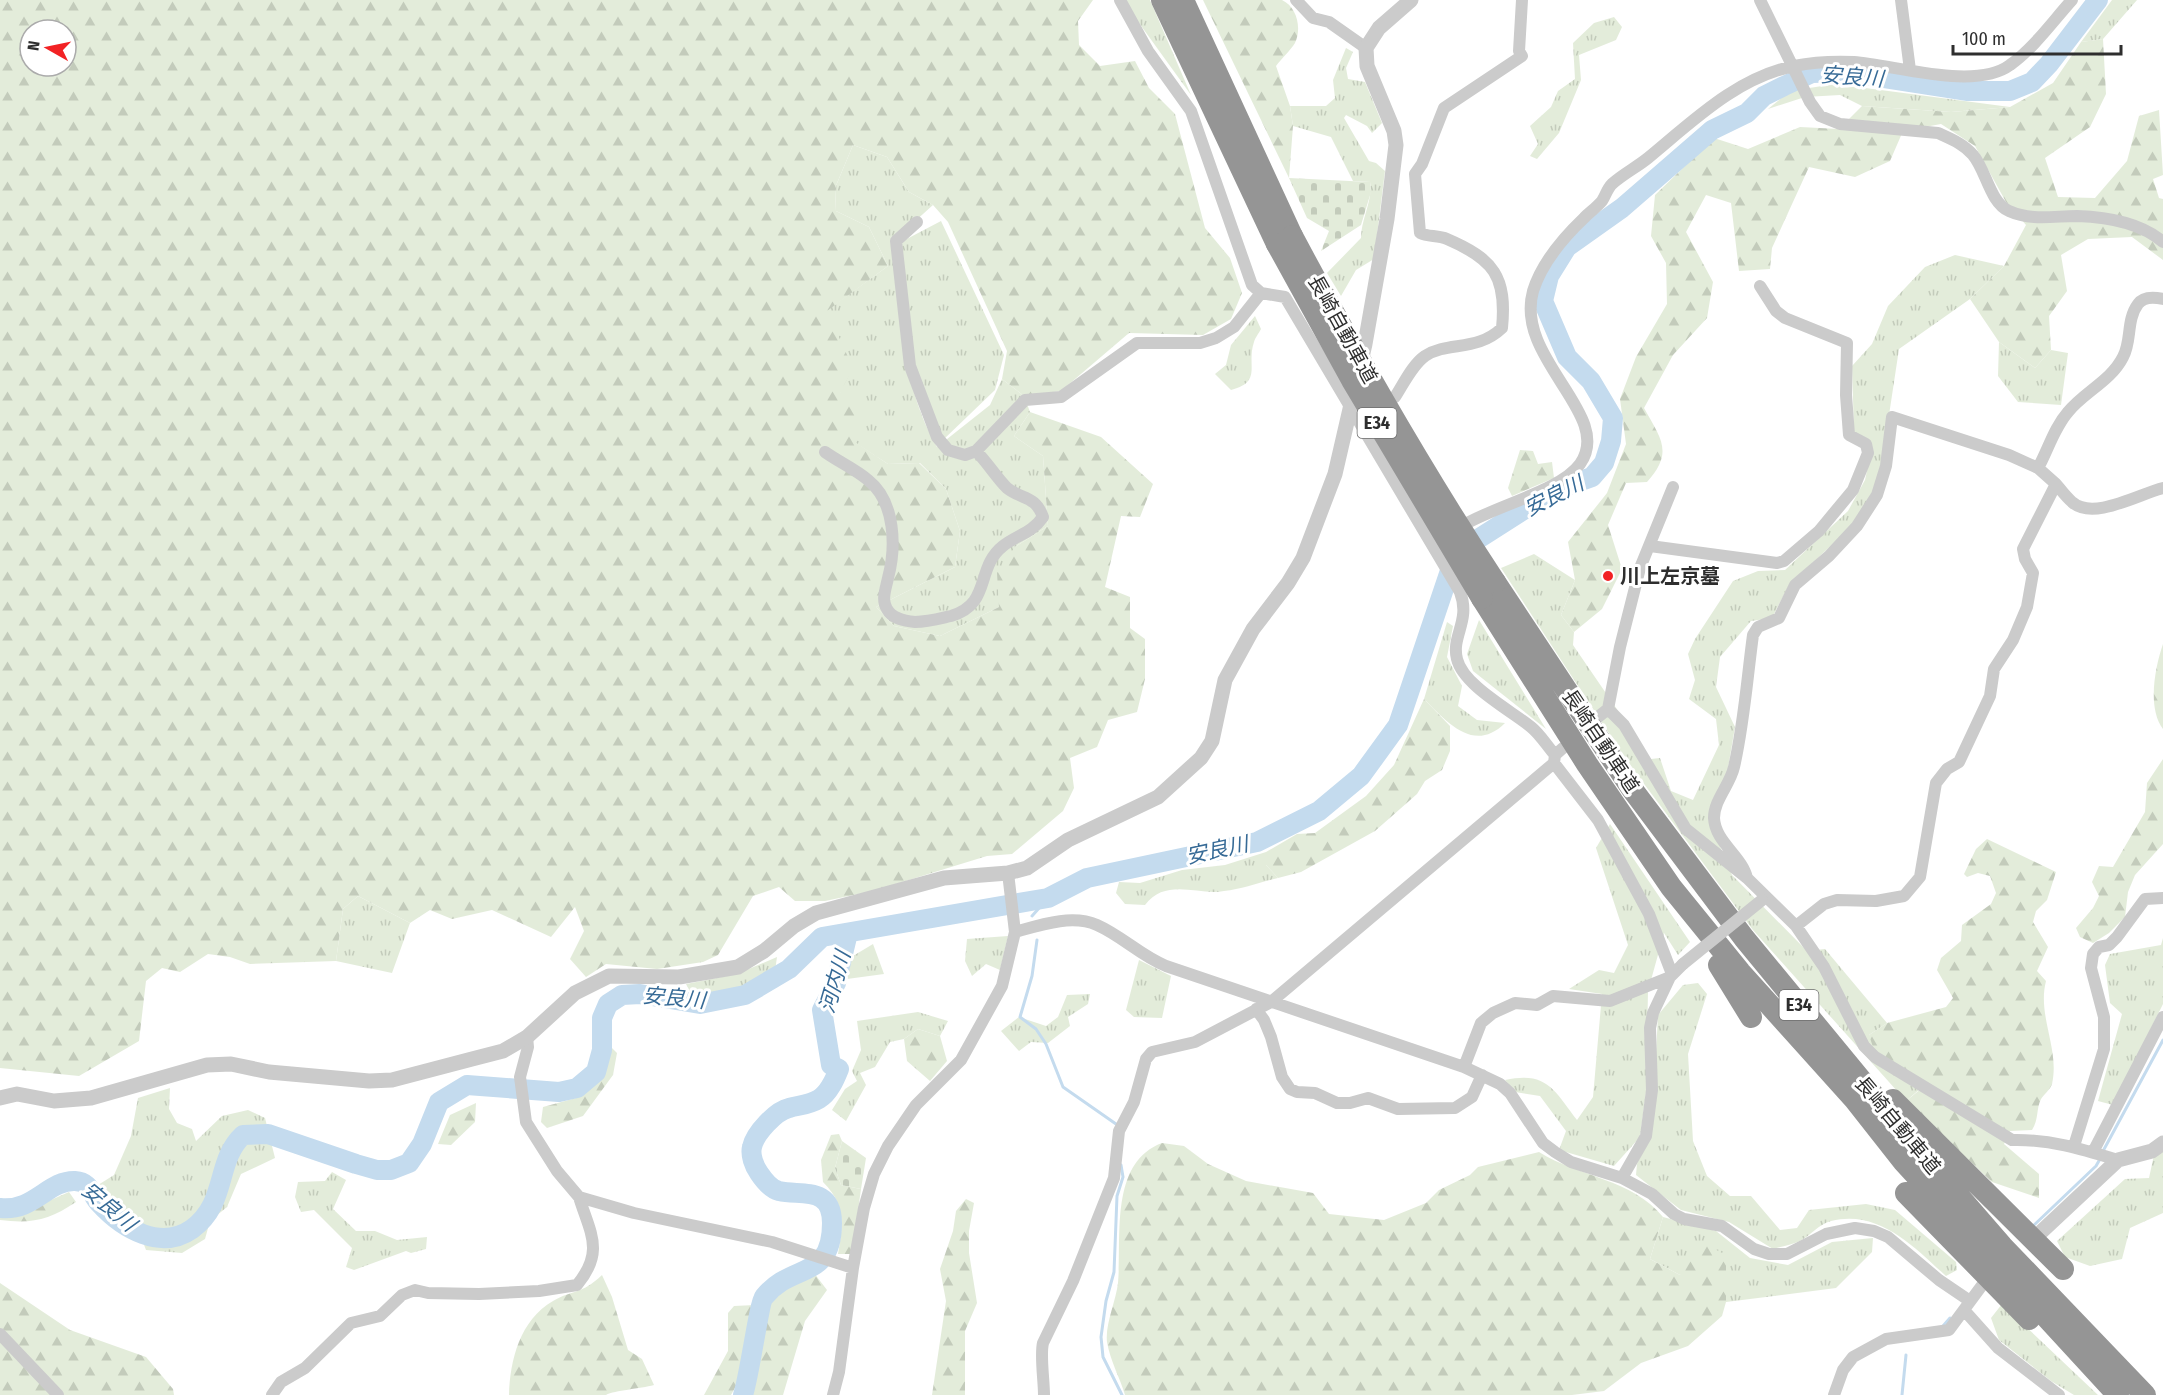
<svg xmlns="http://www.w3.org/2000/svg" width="2163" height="1395" font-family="'Fira Sans Condensed','Noto Sans JP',sans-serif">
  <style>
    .grass { fill: url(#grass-tufts) }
    .forest { fill: url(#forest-firs); fill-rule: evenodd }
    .cemetery { fill: url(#cemetery-stones) }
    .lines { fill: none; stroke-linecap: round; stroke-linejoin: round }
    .stream { stroke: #c4dbee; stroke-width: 3 }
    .river { stroke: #c4dbee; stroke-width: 20 }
    .minor { stroke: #cbcbcb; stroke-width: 12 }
    .tertiary { stroke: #cbcbcb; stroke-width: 15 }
    .motorway { stroke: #959595; stroke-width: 22 }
    .minor-bridge { stroke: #cbcbcb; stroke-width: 12 }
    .motorway-bridge { stroke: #959595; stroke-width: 22 }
    .poi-dot { fill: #f22224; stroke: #fff; stroke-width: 2 }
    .labels { text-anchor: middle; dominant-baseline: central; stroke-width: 6; stroke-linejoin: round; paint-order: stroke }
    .shield { fill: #fff; stroke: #6d6d6d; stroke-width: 1.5 }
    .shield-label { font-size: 18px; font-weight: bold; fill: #2e2e2e }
    .street-label { font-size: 20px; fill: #2e2e2e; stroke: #fff }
    .poi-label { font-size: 20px; font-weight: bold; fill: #2e2e2e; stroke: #fff; text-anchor: start }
    .water-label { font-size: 21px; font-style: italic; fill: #366a96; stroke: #fff }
  </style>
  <defs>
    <pattern id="grass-tufts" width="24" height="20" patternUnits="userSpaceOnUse" patternTransform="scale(1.5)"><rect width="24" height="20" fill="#e3ecda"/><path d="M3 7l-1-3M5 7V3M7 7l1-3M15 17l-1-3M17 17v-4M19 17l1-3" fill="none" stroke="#c3cbbb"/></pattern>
    <pattern id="forest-firs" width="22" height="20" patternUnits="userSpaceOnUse" patternTransform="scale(1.5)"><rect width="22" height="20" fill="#e3ecda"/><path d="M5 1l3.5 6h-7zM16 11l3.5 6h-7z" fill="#c3cbbb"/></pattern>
    <pattern id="cemetery-stones" width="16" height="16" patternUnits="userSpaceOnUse" patternTransform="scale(1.5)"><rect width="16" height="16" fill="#e3ecda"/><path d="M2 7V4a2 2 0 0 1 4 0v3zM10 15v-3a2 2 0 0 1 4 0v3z" fill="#c3cbbb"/></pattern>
  </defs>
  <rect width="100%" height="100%" fill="#fff"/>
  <path class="grass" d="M1124,0H1150L1191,95L1126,5Z
    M2112,0H2137L2103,39L2081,42Z
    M1614,17L1622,27L1616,40L1579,55L1581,80L1559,133L1537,159L1530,156L1538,144L1530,126L1551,107L1558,91L1575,79L1573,43L1594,23Z
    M1346,48L1353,52L1346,68L1348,79L1365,82L1382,123L1372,133L1367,126L1346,115L1344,118L1369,161L1376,163L1385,171L1374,259L1356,270L1341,296L1327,273L1361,238C1361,219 1373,201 1370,182L1353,181L1331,137L1293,126L1290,106H1326L1335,98L1333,80Z
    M1835,84L2010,107L1951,112L1862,106L1840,95L1805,97L1768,109L1790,91Z
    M853,145L887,157L909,192L933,205L893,241C901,312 901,385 937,447L990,405L1002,379L1024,396L1030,412L1014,436L1043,456L1048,526L1015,547L999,607L940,636L894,626L876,607L955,567L960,531L946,489L920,463L888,464L854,442L840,392L826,311L888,266L869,227L836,211L835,188Z
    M941,221L1004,355L995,390L943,440L915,365L901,242Z
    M1955,255L2004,266L1970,299L1899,349L1881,468L1873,495L1854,524L1789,585L1772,618L1751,621L1720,657L1716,687L1735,727L1727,774L1711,825L1732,875L1807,951L1825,949L1887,1023L1869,1035L1927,1083L1906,1101L1753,930L1627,761L1501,568L1534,554L1575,580L1561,615L1574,632L1573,645L1651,759L1660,758L1671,791L1693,800L1719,745L1716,719L1689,699L1695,680L1688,654L1695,639L1733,581L1758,571L1785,570L1848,511L1865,480L1872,448L1854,432L1852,366L1872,344L1888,306L1925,267Z
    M1255,316L1261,329C1259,333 1255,338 1254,342C1246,365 1263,382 1231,390L1215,374L1226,365L1231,345Z
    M1999,342L2035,368L2051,350L2068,353L2061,405L2018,402L1998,376Z
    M1479,620L1546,729L1473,671L1467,654Z
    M1447,622L1453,626L1447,657L1462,686L1458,706L1477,720L1505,723C1474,754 1447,722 1424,699Z
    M1610,824L1690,942L1678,955L1664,933L1648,991L1646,1092L1640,1137L1614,1166L1559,1150L1566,1131L1540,1096L1515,1092L1505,1080C1547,1071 1554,1090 1577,1120L1593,1097L1602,994L1569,989L1599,970L1614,973L1628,945L1596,848Z
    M1266,852V865L1278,878C1260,882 1242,889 1224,891C1199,896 1166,877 1145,905L1125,904L1116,893L1119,882L1140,883L1182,870L1225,865Z
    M358,896L410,923L392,973L336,961L343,909Z
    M1008,936L1000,970L986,964L972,976L965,961L967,939Z
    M2163,938V1004L2113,1105L2098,1101L2122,1014L2110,1003L2105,965L2110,954L2161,945Z
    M873,944L884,974L847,979L848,959Z
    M777,957L775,971L737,993L692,996L686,984L737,974Z
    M1139,960L1171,976L1162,1018L1134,1017L1126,1010Z
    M1698,983L1707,994L1688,1054L1693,1141L1707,1176L1730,1196H1751L1780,1230L1797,1228L1809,1210L1866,1204L1895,1210L1956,1262L1957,1270L1946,1276C1914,1247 1879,1209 1831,1221C1819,1224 1810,1236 1800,1241C1792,1245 1782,1246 1773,1249L1729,1222L1681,1210L1636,1175L1637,1164L1652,1130L1658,1015L1683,985Z
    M1090,994L1088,1004L1068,1017L1070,1026L1048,1043L1031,1042L1019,1051L1001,1031L1019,1017L1046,1026L1058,1017L1067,995Z
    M918,1012L948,1021L940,1036L918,1029L904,1039L890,1042L875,1067L860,1073L866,1085L846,1121L832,1110L845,1089L857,1081L852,1071L861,1050L857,1021Z
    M170,1088L169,1109L177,1123L192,1129L196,1141L222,1116L248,1110L265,1118L275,1158L241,1174L227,1207L210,1221L205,1239L182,1253L146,1250L137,1226L101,1200L98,1185L114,1175L131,1136L138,1098Z
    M2163,1149V1213L2130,1228L2122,1259L2090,1266L2065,1257L2057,1241L2125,1179L2149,1178L2154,1155Z
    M332,1172L346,1180L333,1209L356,1231H375L397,1240L427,1237L426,1249L411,1253L406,1251L354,1270L346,1267L352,1248L314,1210L301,1212L295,1197L298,1182L325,1181Z
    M1663,1217L1716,1231L1750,1258L1788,1265L1832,1242L1873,1238L1872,1252L1836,1288L1726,1302V1255L1680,1275L1650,1259Z
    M2002,1304L2098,1395H2074L2051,1381L1999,1340L1991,1318Z"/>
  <path class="forest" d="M0,0H1093L1078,21L1079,45L1100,66L1135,61L1149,88L1175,114L1205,228L1230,258L1242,293L1231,319L1203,335L1129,333L1061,391L1024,396L1002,379L1007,351L948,222L933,205L909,192L887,157L853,145L835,188L836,211L869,227L888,266L827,311L853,368L840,392L864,409L855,442L888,464L919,463L946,489L960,531L955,567L876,607L894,626L940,636L999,607L997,573L1015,547L1048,526L1043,456L1014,436L1030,412L1101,437L1153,484L1140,517L1121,516L1105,587L1130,597V628L1145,639V679L1137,712L1108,720L1097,747L1070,758L1074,788L1063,811L1012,854L987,856L873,891L825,901H795L779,887L753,896L718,955L703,962L657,969L606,964L586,977L570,959L584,931L575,907L551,937L492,910L452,919L430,910L410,923L358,896L343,909L336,961L250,964L230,957L208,954L180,972L162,968L146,981L139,1041L79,1076L0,1068ZM30,30H66V66H30Z
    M1203,0H1282C1297,7 1302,28 1295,43C1290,51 1282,58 1276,66L1290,106L1293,126L1289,178Z
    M2103,39L2106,94L2090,127L2045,158L2058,197L2095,198L2127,161L2139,116L2159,110L2163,175L2153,179L2159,198L2163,199V260L2132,237L2088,239L2061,255L2067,291L2049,316L2051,350L2035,368L1999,342L1970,299L2004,266L2026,225L2006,202L1975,146L1941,124L1903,131L1890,161L1855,177L1809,167L1772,248L1770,269L1739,271L1731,203L1706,195L1686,232L1713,282L1707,318L1673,355L1644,408C1661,439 1674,452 1647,482L1626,483L1608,525L1622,569L1602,609L1574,632L1561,615L1575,580L1568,542L1607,493L1626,444L1620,399L1636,357L1667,304L1666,263L1651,236L1655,195L1714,138L1748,149L1800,127L1839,129L1862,106L1951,112L2010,107L2053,83L2081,42Z
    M1520,450L1533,451L1538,464L1552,462L1554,478L1512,496L1508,488Z
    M2163,644V729C2147,708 2155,667 2163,644Z
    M1424,699L1450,726V751L1442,770L1425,781L1417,794L1375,831L1301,872L1278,878L1266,865V852L1297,834L1315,833L1366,796L1394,765Z
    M2163,759V844L2135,875L2128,892L2125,917L2109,933L2093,943L2080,937L2076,928L2093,908L2099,896L2092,882L2099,866L2113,867L2145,812L2147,783Z
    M1987,839L2056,872L2047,900L2036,911L2033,922L2048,947L2037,971L2046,981C2037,1016 2060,1049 2052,1084C2050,1090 2044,1094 2041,1099C2036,1109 2039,1119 2032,1130L2010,1131L2004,1144L2039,1174V1198L1992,1182L1906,1101L1927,1084L1875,1053L1869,1035L1887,1023L1946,1007L1953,998L1937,970L1941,958L1961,941L1962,925L1991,904L1996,893L1990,876L1978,873L1967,877L1964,874L1976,849Z
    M918,1029L940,1036L947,1061L930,1081L907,1061L904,1039Z
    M611,1047L617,1053L613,1075L583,1116L547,1128L541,1122L543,1107L576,1098L600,1073Z
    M476,1103L475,1122L451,1145L438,1144L450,1115Z
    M839,1134L842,1141L835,1168L841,1185L861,1189L852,1254H838C843,1224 846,1205 823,1182L821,1160L831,1135Z
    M1162,1143L1184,1146L1208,1164L1246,1181L1313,1193L1329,1214L1384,1220L1426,1203L1439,1190L1470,1175L1478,1167L1539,1152C1579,1177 1632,1179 1663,1217L1650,1259L1680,1275L1701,1242L1726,1255V1302L1722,1316L1688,1346L1641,1363L1604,1391L1572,1395H1125C1120,1378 1110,1360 1107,1342C1105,1324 1116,1301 1118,1283C1122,1237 1109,1163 1162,1143Z
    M69,1192L76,1202C49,1220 32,1224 0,1220V1210L19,1214Z
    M966,1199L974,1203L969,1231V1253L977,1303L965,1331V1395H932L946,1301L940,1269L953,1231L956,1211Z
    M814,1273L827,1290L805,1321L783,1395H753L754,1389L736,1386L731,1395H704L728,1351V1313L734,1306L755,1305Z
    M602,1275L612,1297L628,1350L642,1359L654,1385C640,1389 615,1390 606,1395H509C510,1360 520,1320 553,1301C574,1289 581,1295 602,1275Z
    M0,1283L70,1330L146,1357L173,1389L174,1395H0Z"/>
  <path class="cemetery" d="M1289,178L1370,182L1371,192L1361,225L1321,251L1329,231L1307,218Z
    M842,1141L866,1158L861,1189L841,1185L835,1168Z"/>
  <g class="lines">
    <path class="stream" d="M1032,916L1048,898
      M1037,940L1032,976L1020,1017L1036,1029L1046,1044L1063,1087L1116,1124
      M2102,1153L2163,1040
      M1121,1165L1123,1177L1117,1196L1114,1272L1106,1301L1101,1337L1103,1357L1122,1395
      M2033,1226L2096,1166L2100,1159
      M1943,1326L1950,1318
      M1902,1395L1906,1355"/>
    <path class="river" d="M0,1208C34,1212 48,1180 75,1181C91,1182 91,1195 100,1204C123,1229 161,1251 192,1229C228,1203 215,1161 243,1135L268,1134L356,1164L377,1170H391L409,1163L422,1144L439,1102L467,1085L559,1092L577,1088L596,1072L602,1050V1018L608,1004L622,995L640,994L700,1004L745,995L789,969L822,937L1048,898L1087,878L1257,842L1319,811L1361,776L1398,725L1456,553L1555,490L1592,477L1604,463L1611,441L1613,418L1591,381L1567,357L1543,301L1549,276L1567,247L1622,208L1712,130L1747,113L1764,96L1784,86L1812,73L1846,72L1968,91H2010L2032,82L2049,64L2098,0
      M743,1395C749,1379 759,1303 764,1297C792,1262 832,1281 832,1223C832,1186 802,1196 779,1191C771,1189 763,1179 759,1173C754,1166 750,1155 752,1147C755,1133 776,1111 789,1108C800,1105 809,1105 819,1099C829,1093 835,1079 839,1069L831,1065L822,1010L836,983L848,933"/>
    <path class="minor" d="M1120,0L1148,51L1191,111L1252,285L1261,293
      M1296,0L1313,18L1329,22L1366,48
      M1760,0L1810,102L1820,116L1840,124L1938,133C1951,139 1964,144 1973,155C1986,170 1990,203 2009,211C2031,221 2054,216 2077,216C2107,217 2140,222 2163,242
      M1901,0L1910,70
      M917,222L896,241L910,366L937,437L948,450L965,455L976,451
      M1395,397C1403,385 1412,365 1425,356C1448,341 1477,352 1502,328C1507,277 1494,259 1447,239C1438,235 1428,237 1420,233L1415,174L1422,164L1444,108L1522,56L1519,51L1522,0
      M825,452C839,462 855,469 868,480C896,502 896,548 888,578C886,588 881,600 887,609C892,619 905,621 915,622C928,622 938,619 951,616C992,604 975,568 1003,546C1017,535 1032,533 1043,517C1035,495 1022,500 1007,488C996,477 987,462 976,451L1025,400L1061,397L1137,343H1200L1216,338L1234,327L1261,293L1285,297L1460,592C1471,621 1451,636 1457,659C1463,685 1510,710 1531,727C1540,734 1547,746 1555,755
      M2038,468C2048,450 2054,428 2068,412C2084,392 2111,381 2123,357C2132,341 2126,320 2138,304C2143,297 2154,297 2163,299
      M2056,484C2061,490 2066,497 2072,502C2093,521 2139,494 2163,488
      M1457,529C1489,507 1560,492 1580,464C1615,415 1514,359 1533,291C1542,262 1563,238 1584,218C1590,212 1597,207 1602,201C1606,195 1607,189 1612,184C1623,174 1637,167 1648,158C1693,121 1736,78 1794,66C1814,62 1833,61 1854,62C1895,65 1975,91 2010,65C2034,48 2053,21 2072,0
      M1650,546L1777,563L1784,561L1819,531L1853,490L1868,453L1866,444L1849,435L1846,395L1847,343L1785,318L1776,311L1760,286
      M1608,709L1620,647L1640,568L1673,487
      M1598,717L1608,709L1624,725L1686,829L1747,878L1796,926L1824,967L1864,1046L1875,1057L2012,1140C2050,1139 2082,1149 2118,1160
      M1554,763L1598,820L1649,914L1672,974
      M1747,878C1742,856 1715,842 1714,818C1714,800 1730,785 1734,767C1744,724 1747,679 1753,635L1758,627L1779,618L1795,585L1829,556L1857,526L1877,495L1886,466L1892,417L2009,455L2038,468L2056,484L2023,549L2025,559L2033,573L2027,607L2013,640L1994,669L1990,696L1959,762L1947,769L1936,783L1920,877L1904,896L1876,901L1837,900L1824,904L1796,926
      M1015,932C1040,925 1072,914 1097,925C1122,936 1141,956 1166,966L1464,1067L1500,1084L1510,1093L1543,1143L1555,1152L1571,1162L1622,1178L1652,1194L1674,1214L1684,1219L1722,1226L1754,1249L1769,1254H1787L1826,1234L1855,1228L1874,1231L1888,1237L1939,1280L1970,1301
      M1256,1009L1264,1020L1271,1037L1282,1077L1290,1089L1297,1092L1315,1093L1337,1103H1350L1368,1098L1398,1109L1455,1108L1472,1097L1482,1075
      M527,1037L528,1047L520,1077L526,1122L557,1171L579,1197L634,1213L772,1242L853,1268
      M1464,1067L1481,1023L1493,1013L1515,1003L1537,1005L1553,996L1610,1001L1670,977L1683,964
      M2074,1146L2104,1049V1017L2091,968L2093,954L2099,947L2109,945L2117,937L2145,899L2163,898
      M2093,1152L2163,1017
      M1622,1178L1646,1136L1652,1090L1650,1028L1653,1013L1670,977
      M1964,1310L1998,1348L2059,1395
      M0,1334L58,1395
      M272,1395L281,1382L305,1368L351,1323L380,1316L402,1295L415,1290L428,1293L479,1294L539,1291L577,1285C605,1251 590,1233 579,1197
      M833,1395L839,1372L853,1268L864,1208L874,1174L888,1146L916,1105L961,1060L1002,986L1015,932L1008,873
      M1044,1395C1044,1380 1040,1355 1043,1343L1073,1281L1114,1178L1119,1131L1134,1102L1146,1059L1152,1052L1195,1042L1271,1002L1554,763L1555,755L1563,748
      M1834,1395L1843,1370L1853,1357L1886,1339L1949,1330L1983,1284"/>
    <path class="tertiary" d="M0,1098L17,1094L54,1101L91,1098L207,1065L231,1064L269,1072L369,1081L392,1080L472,1059L503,1051L527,1037L575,993L609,976L679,977L738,967L764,951L794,926L816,913L944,878L1008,873L1027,868L1068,840L1158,797L1201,758L1212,741L1225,680L1253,629L1288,583L1303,558L1335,474L1365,344L1387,219L1396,145L1394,131L1367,66L1366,48L1379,28L1411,0
      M2041,1232L2118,1160L2152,1151L2163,1143"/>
    <path class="motorway" d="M1162,0L1277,244
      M1183,0L1292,236
      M1495,582L1632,789L1744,938L1917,1148L2002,1246L2145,1395
      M1482,598L1587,764L1671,887L1740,972L1855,1100L1903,1161L2118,1395
      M1719,965L1751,1017
      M1893,1100L2063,1269
      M1906,1193L2029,1319"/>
    <path class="minor-bridge" d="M1683,964L1762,900"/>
    <path class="motorway-bridge" d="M1292,236C1355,354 1421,470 1495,582
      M1277,244L1352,380L1482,598"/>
  </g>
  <circle class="poi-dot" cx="1608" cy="576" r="6"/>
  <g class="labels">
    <g class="shield">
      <rect x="1357.5" y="408" width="39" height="30" rx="4.5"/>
      <rect x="1779.5" y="990" width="39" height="30" rx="4.5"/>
    </g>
    <g class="shield-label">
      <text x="1377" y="423">E34</text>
      <text x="1799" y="1005">E34</text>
    </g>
    <g class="street-label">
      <text transform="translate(1343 329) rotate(61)">長崎自動車道</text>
      <text transform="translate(1601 741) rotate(56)">長崎自動車道</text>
      <text transform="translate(1898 1125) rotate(50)">長崎自動車道</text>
    </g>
    <g class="poi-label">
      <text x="1620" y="576">川上左京墓</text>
    </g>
    <g class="water-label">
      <text transform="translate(1852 77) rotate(4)">安良川</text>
      <text transform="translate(1554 496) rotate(-27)">安良川</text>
      <text transform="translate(1217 850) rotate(-12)">安良川</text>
      <text transform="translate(835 982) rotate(-74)">河内川</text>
      <text transform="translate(674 998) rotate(5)">安良川</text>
      <text transform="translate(109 1207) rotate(40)">安良川</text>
    </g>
  </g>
  <g transform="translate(48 48) rotate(279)"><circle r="28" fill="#ffffff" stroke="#ababab" stroke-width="1.5"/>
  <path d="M0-4.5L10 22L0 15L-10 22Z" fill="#f22224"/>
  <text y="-9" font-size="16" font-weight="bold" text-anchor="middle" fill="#2e2e2e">N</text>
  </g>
  <path d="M1953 45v9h168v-9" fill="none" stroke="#2e2e2e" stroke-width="3"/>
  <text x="1962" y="45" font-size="18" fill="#2e2e2e" stroke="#ffffff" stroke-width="4.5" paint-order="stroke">100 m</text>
</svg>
